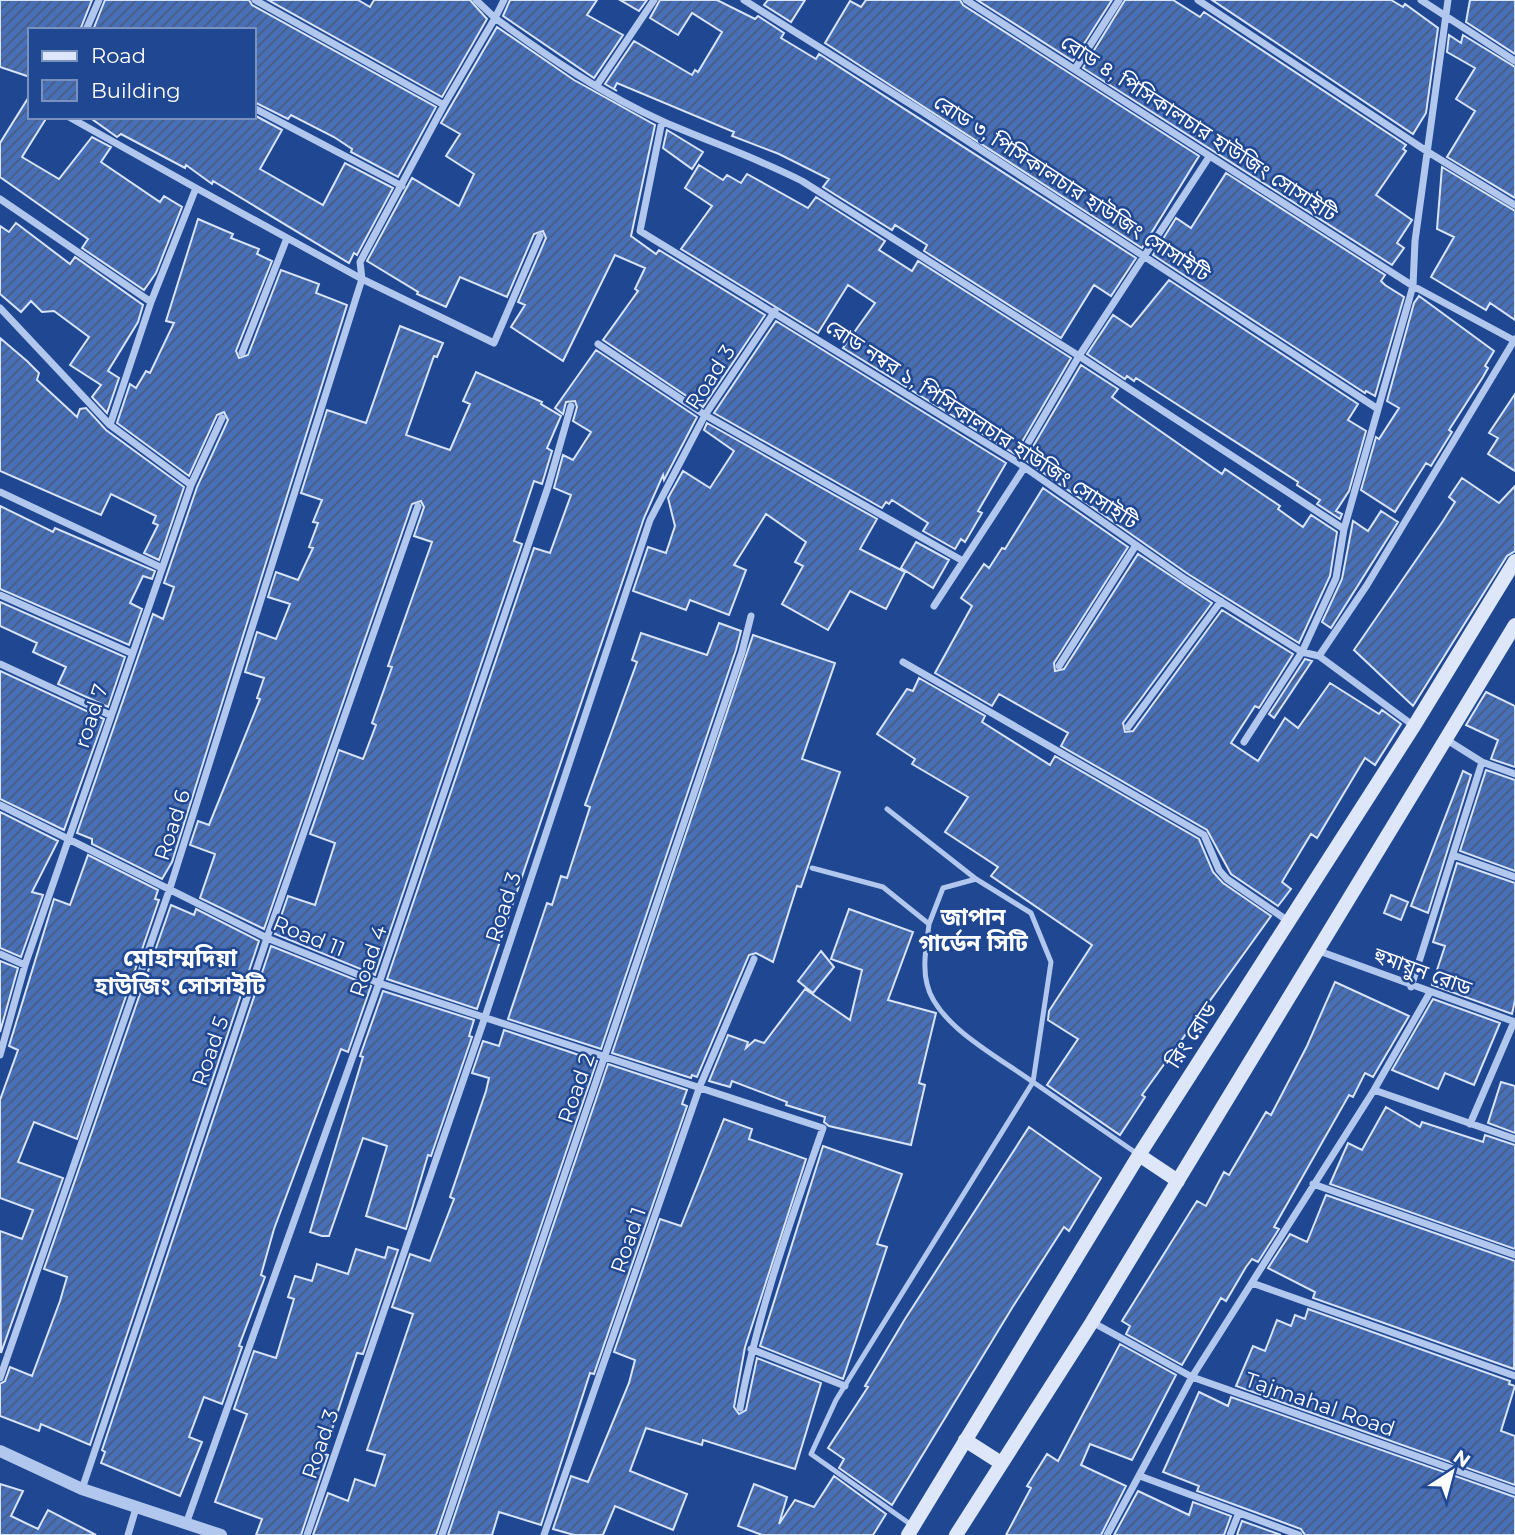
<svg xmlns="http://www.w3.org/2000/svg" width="1515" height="1535" font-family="Montserrat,'Noto Sans Bengali',sans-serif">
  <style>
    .building { fill: url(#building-hatch); stroke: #d7e4fa; stroke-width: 2 }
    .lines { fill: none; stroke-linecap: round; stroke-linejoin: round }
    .service { stroke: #b1c7ed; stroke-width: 5 }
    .minor { stroke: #b1c7ed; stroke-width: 7 }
    .tertiary { stroke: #b1c7ed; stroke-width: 12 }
    .secondary { stroke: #dee7fa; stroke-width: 14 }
    .labels { text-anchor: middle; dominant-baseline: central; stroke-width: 5; stroke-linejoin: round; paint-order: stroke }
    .street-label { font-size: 21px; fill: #fff; stroke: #204792 }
    .neighbourhood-label { font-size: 23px; font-weight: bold; fill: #fff; stroke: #204792 }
    .quarter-label { font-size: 24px; font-weight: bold; fill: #fff; stroke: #204792 }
  </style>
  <defs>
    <pattern id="building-hatch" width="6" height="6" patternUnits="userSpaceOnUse" patternTransform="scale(1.75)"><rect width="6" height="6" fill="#4870b9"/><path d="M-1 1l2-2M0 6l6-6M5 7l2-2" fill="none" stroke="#4a5c7d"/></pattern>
  </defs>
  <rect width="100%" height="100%" fill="#204792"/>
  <path class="building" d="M0,0H92L80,30H30V77L0,67Z
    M105,0H249L252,5L436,107L398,177L351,152L352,149L334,137L291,115L288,119L254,102V30H93Z
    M268,0H358L370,7L374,0H470L487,19L442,97Z
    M510,0H597L587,15L623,35L594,78L503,16Z
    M620,0H647L639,11Z
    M660,0H717L755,19L758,16L784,33L781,38L816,59L819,54L1136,258L1111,296L1094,285L1061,338L924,251L927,245L895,225L892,230L823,187L829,179L779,154L732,136L734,132L617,83L614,89L617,91L605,84L634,41L692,75L695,70L698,72L722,32L692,13L678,35L650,18Z
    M768,0H805L791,22L764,5Z
    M866,0H960L963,5L1199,156L1142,248L825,43L850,1L861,7Z
    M977,0H1112L1073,61Z
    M1125,0H1173L1200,17L1204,12L1406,145L1403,149L1406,151L1376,195L1412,220L1397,243L1404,248L1392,265L1083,68Z
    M1212,0H1391L1403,7L1405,4L1438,28L1426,113L1413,134Z
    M1470,0H1515V54L1466,22Z
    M497,27L574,80L655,125L631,236L656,254L659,250L765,315L703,407L603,340L638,291L635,289L645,268L615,255L563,361L511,327L525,305L518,302L546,238L543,231L534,234L507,297L460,277L446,307L417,294L418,292L367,261L412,178L459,206L474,174L446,156L460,134L441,123Z
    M1449,35L1461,43L1463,35L1515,67V198L1447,157L1475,111L1456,99L1475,68L1447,52Z
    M30,95V117H47L22,157L59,179L92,137L111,147L101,162L160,202L164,196L182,207L156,273L144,290L82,248L88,239L0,177V143Z
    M254,115L282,130L260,169L323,205L345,163L393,188L357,255L354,253L349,263L213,181L212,184L186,165L185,168L121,134L117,137L89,117Z
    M667,130L703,152L692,169L663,148Z
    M699,165L723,180L727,175L741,183L747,174L808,208L816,197L885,241L879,250L912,271L918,261L1071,358L1015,454L843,348L875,303L848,285L818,333L681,249L712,206L685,188Z
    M1442,167L1515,211V320L1490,303L1486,310L1431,277L1454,237L1437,229Z
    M1226,173L1385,275L1381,281L1385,285L1404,297L1375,396L1366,391L1365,393L1153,255L1176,218L1191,228Z
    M198,219L233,234L231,238L259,249L257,254L272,261L236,351L239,358L248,355L281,270L319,284L316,293L347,305L172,862L162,879L92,844V839L77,833L153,614L163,619L174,587L164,583L197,487L228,420L224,412L217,415L189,476L117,423L130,384L136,388L146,371L150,373L174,323L166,321Z
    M16,223L70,264L75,257L143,305L138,322L108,371L119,378L107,413L92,397L101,385L70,365L89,337L54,311L42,312L31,301L21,312L0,294V226L9,232Z
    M1169,280L1358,404L1348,420L1366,431L1349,491L1336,511L1342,514L1340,519L1317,504L1320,500L1297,485L1298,482L1136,378L1134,381L1127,376L1125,379L1087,354L1113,315L1131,327Z
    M1419,296L1494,351L1485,366L1488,368L1483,377L1449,430L1452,432L1442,448L1431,466L1426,463L1395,512L1361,490L1376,437L1379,439L1399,408L1387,401L1414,303Z
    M776,321L1006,463L978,511L982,513L965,542L961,539L955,549L923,531L928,523L892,500L889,504L886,502L882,508L714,413Z
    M400,326L443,343L437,357L434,356L406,435L450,450L470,404L463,401L476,372L542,402L541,404L561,416L547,448L552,451L542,484L534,481L514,541L522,544L375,975L275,934L288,896L315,905L335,843L310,834L339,750L363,759L376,725L372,723L392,667L388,666L432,542L414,536L424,507L421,501L412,504L264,929L200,898L215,854L190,845L198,821L209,825L260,699L257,698L264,678L245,672L257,632L276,639L290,604L268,597L276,572L298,580L313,548L309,547L318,523L313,522L322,500L301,493L327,410L366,423Z
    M0,338L27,361L39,373L37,380L77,417L80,409L86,408L106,430L184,487L159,560L144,553L158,525L153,523L156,516L111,494L101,515L0,471Z
    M596,350L697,417L664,480L663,475L644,518L477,1009L387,979L534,548L550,553L571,495L554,488L563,455L573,460L591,432L573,421L577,407L575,401L566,402L563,414L555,408Z
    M1081,365L1118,389L1112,397L1120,403L1222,474L1225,469L1280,506L1278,509L1303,527L1311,515L1337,532L1330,576L1299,643L1188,574L1025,460Z
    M1515,394V471L1488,454L1498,438L1489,433Z
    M707,423L877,519L860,549L905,572L886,609L850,591L828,630L782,604L803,566L795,562L806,542L766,514L734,565L746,570L729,615L690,600L686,610L633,591L648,547L666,553L675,526L668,498L683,471L710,488L734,451L704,430Z
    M1462,478L1499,503L1515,486V551L1507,556L1413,706L1354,650L1443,521L1455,502L1449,497Z
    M1043,488L1128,547L1054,663L1055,671L1064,669L1138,554L1212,603L1123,723L1125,732L1133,731L1222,610L1293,654L1259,708L1255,706L1231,743L1258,761L1285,718L1298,728L1330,683L1379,714L1382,710L1401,724L1375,765L1365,758L1317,838L1311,834L1282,882L1291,889L1278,906L1231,874L1207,830L1061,746L1068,733L999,694L992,706L935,673L972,606L961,598L984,564L989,568L1002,548L1005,549Z
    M0,506L53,532L55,528L155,571L152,579L143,576L130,603L142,609L129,645L0,589Z
    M1381,511L1398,522L1331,628L1322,622L1342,579L1353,521L1368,531Z
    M916,542L949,560L933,588L901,568Z
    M0,602L125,657L108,707L58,684L66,667L33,652L37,643L0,626Z
    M719,623L741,631L736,650L601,1049L508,1019L547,903L552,905L561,876L567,878L590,807L585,805L637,662L632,660L641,633L707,655Z
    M753,635L835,663L802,759L840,772L801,887L797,886L773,962L756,953L749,955L697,1077L692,1075L691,1078L612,1053Z
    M1305,659L1312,661L1274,718L1269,714Z
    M0,671L104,719L64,830L0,799Z
    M919,678L985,716L982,722L1050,765L1055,756L1199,839L1213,872L1223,883L1271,916L1142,1095L1145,1097L1120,1135L1047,1085L1078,1039L1048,1020L1049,1011L1092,945L991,876L998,867L945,832L968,797L912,764L915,759L877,734L907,689L913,691Z
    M1486,692L1515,706V767L1491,759L1498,740L1466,725Z
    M1486,770L1515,780V871L1460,851Z
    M1463,771L1471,775L1428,913L1411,906Z
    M0,812L58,841L32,892L43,895L21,957L0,948Z
    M88,855L158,890L155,899L159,900L77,1139L34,1122L18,1162L63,1178L1,1353L0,1231L22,1239L33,1210L0,1198V1100L18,1050L9,1046L54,899L70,905Z
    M1457,863L1515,883V1000L1512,1014L1432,985L1445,946L1433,942Z
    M1391,895L1408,902L1401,920L1384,913Z
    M171,905L194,915L196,909L259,941L90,1445L41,1424L39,1431L0,1416V1384L5,1381L10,1367L32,1376L60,1301L67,1277L44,1269Z
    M849,909L913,932L888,1000L936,1013L919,1083L925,1085L911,1145L829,1126L824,1122L825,1117L786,1105L787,1102L732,1081L730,1087L709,1081L728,1035L748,1042L746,1048L755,1040L764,1043L805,989L850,1020L862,970L831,959Z
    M271,946L371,986L348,1052L341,1049L274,1229L261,1275L265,1277L239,1346L242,1347L222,1404L204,1397L189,1437L202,1442L180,1496L101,1463L105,1452L102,1450Z
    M821,951L834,967L813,993L798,981Z
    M0,961L18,968L0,1032Z
    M1335,982L1409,1016L1373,1077L1365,1073L1353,1097L1349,1095L1274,1227L1279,1229L1258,1262L1252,1259L1246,1267L1226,1301L1221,1298L1182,1365L1126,1334L1130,1326L1122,1321L1197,1201L1206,1206L1224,1172L1229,1175L1266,1112L1271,1115L1307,1046Z
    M383,991L474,1020L469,1036L472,1037L431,1156L428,1155L406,1229L366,1216L387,1146L363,1138L329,1236H322L310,1232L363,1057L360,1056Z
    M1433,999L1500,1023L1474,1085L1445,1073L1438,1089L1392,1070Z
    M504,1030L597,1061L436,1535H313L328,1493L348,1501L355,1479L375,1486L385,1455L367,1450L413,1314L392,1307L410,1254L430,1261L454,1199L450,1197L486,1091L489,1078L472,1073L483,1041L499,1046Z
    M608,1064L687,1090L682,1104L687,1106L594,1374L590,1373L541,1525L499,1512L492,1535H448Z
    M1501,1082L1515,1086V1133L1488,1123Z
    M1386,1107L1420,1127L1422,1122L1483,1142L1485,1135L1515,1145V1249L1330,1184L1348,1143L1362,1150Z
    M724,1119L752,1129L749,1139L806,1159L745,1347L734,1407L739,1414L746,1410L757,1358L821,1383L795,1469L703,1440L702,1445L646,1428L630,1471L687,1494L673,1530L615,1506L603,1535H574L553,1529L571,1476L588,1482L629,1383L635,1360L614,1352L660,1219L681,1226Z
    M1029,1127L1101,1178L1069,1231L1064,1227L1012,1308L892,1505L839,1468L844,1459L828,1448L868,1387L865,1386L905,1319Z
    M823,1146L902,1174L877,1244L887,1247L843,1379L760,1346Z
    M1326,1195L1515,1261L1514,1369L1313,1298L1315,1292L1268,1268L1290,1234L1307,1242Z
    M388,1247L398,1250L363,1354L357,1353L324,1454L328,1455L301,1535H256L262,1519L215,1502L247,1414L234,1409L254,1351L276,1358L294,1299L288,1297L295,1276L312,1281L317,1264L348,1274L356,1249L385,1258Z
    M1308,1309L1510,1381L1509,1384L1515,1386L1501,1431L1515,1436V1485L1236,1386L1253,1346L1265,1351L1277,1320L1291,1326L1295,1315L1305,1319Z
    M1120,1344L1176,1375L1132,1460L1090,1444L1081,1465L1126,1486L1101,1535H1006L1031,1488L1027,1486L1047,1454L1058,1461Z
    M1199,1392L1228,1406L1231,1397L1515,1497V1535H1305L1301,1529L1197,1491L1199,1486L1163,1472Z
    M834,1476L886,1514L873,1535H762L738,1526L754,1484L787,1497L779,1524L795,1500L814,1507Z
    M0,1484L23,1491L11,1516L38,1529L48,1510L96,1535H0Z
    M1138,1491L1189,1515L1193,1502L1231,1516L1224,1535H1114Z
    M1242,1521L1281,1535H1237Z"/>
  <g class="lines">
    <path class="service" d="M812,868L883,887L929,924C927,943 922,965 927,984C936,1025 1000,1058 1033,1082L1051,962L1031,913L976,879L887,809
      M929,924L943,888L976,879
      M913,1526L811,1454L836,1400L1033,1082L1139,1155"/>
    <path class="minor" d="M255,0L444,105
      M476,0L495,18L504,0
      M744,0L923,112L1378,409
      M966,0L1413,286L1515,341
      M1198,0L1428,152L1515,205
      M1421,0L1515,61
      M86,30L99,0
      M1075,69L1119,0
      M597,85L654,0
      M254,108L402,186
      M69,117L196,188
      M662,121L640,231L1017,462L1185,579L1302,652L1244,742
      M0,199L151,302
      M0,308L110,425L151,302L196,188L362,279L360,262L444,105L495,18C548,57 604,95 664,122C710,142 757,158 802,181L1079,356L1344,529
      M598,344L705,415L963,561
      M242,353L287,238
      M1017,462L1079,356L1209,157
      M191,485L222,418
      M0,492L160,567
      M0,595L131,653
      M934,606L1024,468
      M1319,656L1367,585L1515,339
      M903,662L1204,835L1219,870L1227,879L1288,921
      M0,664L110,715
      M1059,666L1136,545
      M1414,726L1319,656L1302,652L1336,578L1344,529L1413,286L1415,241L1448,0
      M1128,727L1221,601
      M1482,762L1515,774
      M0,805L267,938L379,983L823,1128C791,1220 758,1311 740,1408
      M1453,855L1515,877
      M1319,951L1515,1022
      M0,954L25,965
      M1411,987L1482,762L1447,740
      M0,1055L25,965L191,485L110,425
      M1374,1090L1515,1139
      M1470,1124L1514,1022
      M1313,1184L1515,1255
      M1252,1283L1515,1376
      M1092,1322L1192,1377L1515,1491
      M751,1349L845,1386
      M0,1378L170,888L362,279L494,343L540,236
      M1140,1476L1299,1535
      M82,1489L267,938L418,506
      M186,1524L379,983L548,487L571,406
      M128,1535L136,1508
      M307,1535L485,1017L650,520L705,415L775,311
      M442,1535L742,652L751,616
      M544,1535L700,1086L754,959
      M1107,1535L1192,1377L1374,1090L1429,994
      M1230,1535L1238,1515"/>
    <path class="tertiary" d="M0,1451L82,1489L221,1535"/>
    <path class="secondary" d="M1139,1155L1178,1181
      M965,1440L1001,1463
      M908,1535L1139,1155L1414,726L1515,561
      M956,1535L1092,1322L1515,625"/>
  </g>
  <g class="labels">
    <g class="street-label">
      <text transform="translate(1199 128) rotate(33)">রোড ৪, পিসিকালচার হাউজিং সোসাইটি</text>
      <text transform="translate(1072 188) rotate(33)">রোড ৩, পিসিকালচার হাউজিং সোসাইটি</text>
      <text transform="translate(710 377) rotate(-57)">Road 3</text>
      <text transform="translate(982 424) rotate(33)">রোড নম্বর ১, পিসিকালচার হাউজিং সোসাইটি</text>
      <text transform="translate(91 716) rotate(-72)">road 7</text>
      <text transform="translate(172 825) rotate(-72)">Road 6</text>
      <text transform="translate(503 907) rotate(-72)">Road 3</text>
      <text transform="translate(309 936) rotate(22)">Road 11</text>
      <text transform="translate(368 961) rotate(-71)">Road 4</text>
      <text transform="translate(1423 971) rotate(20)">হুমায়ুন রোড</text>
      <text transform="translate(1191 1035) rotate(-57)">রিং রোড</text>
      <text transform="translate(210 1051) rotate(-71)">Road 5</text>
      <text transform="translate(576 1088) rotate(-71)">Road 2</text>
      <text transform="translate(628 1240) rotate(-71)">Road 1</text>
      <text transform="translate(1320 1404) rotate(19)">Tajmahal Road</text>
      <text transform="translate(320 1444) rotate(-71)">Road 3</text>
    </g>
    <g class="neighbourhood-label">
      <text x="973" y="917">জাপান<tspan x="973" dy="26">গার্ডেন সিটি</tspan></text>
    </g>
    <g class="quarter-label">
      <text x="180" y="957">মোহাম্মদিয়া<tspan x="180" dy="28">হাউজিং সোসাইটি</tspan></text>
    </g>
  </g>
  <rect x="28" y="28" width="228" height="91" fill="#204792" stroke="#7991be" stroke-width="2"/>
  <rect x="42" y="51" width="35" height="10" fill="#dee7fa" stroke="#7991be" stroke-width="2"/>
  <text x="91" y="63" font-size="21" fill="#ffffff">Road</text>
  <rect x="42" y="80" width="35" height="21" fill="url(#building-hatch)" stroke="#7991be" stroke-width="2"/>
  <text x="91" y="98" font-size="21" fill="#ffffff">Building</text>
  <g transform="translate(1452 1472) rotate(36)" stroke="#204792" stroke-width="5" paint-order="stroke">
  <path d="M0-5L12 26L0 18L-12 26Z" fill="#ffffff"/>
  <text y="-10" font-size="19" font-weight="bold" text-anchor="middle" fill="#ffffff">N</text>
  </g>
</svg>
